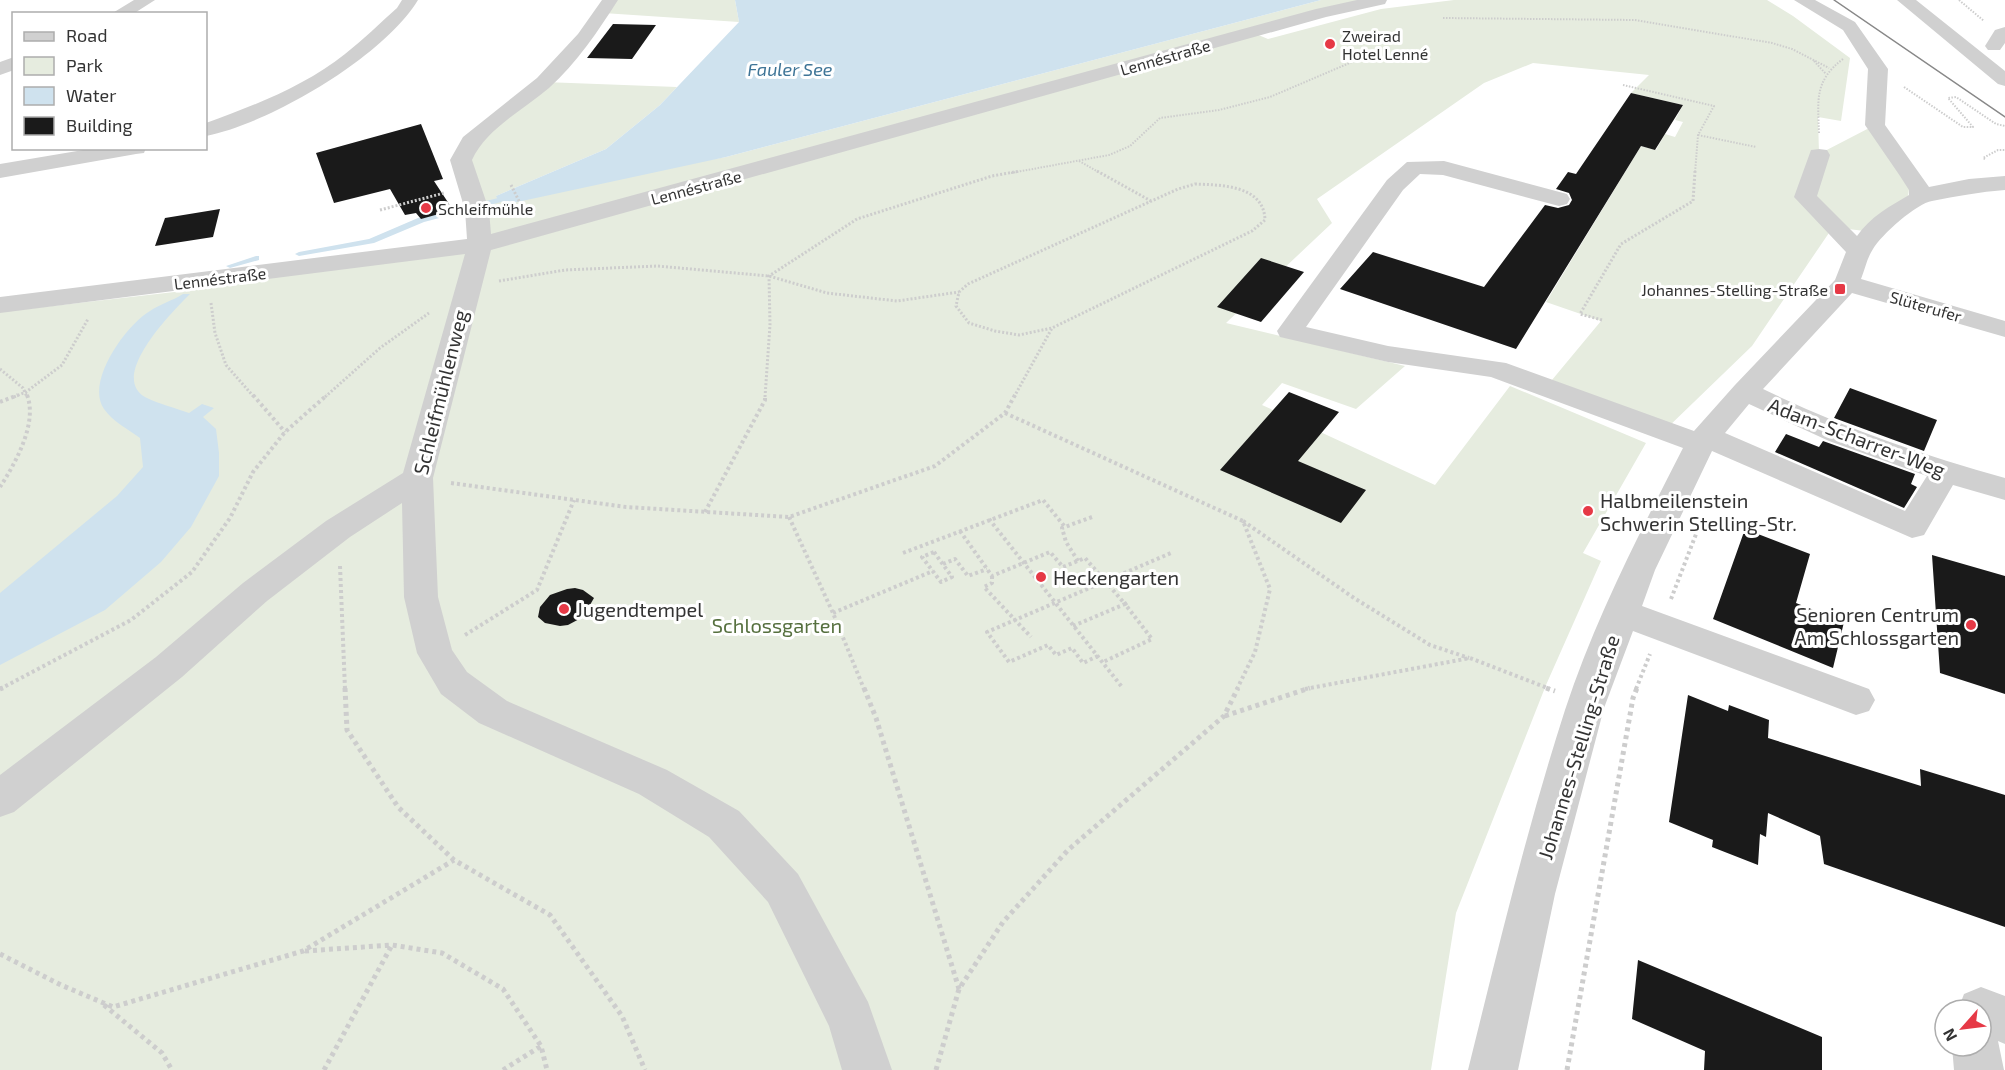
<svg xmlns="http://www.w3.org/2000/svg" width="2005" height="1070" font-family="'Exo 2',sans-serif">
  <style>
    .green { fill: #e6ecdf }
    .water { fill: #cfe2ee }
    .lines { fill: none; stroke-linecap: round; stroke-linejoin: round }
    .stream { fill: #cfe2ee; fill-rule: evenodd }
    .building { fill: #1a1a1a }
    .path-far3 { stroke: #cdcdcd; stroke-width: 2; stroke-dasharray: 1.5 1.5; stroke-linecap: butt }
    .path-far2 { stroke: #cdcdcd; stroke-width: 3; stroke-dasharray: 2 2; stroke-linecap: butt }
    .path-far1 { stroke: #cdcdcd; stroke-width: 4; stroke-dasharray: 3 3; stroke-linecap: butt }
    .path { stroke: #cdcdcd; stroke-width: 5; stroke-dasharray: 4 4; stroke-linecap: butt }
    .minor { fill: #d0d0d0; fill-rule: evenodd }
    .tram { stroke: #888; stroke-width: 1.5 }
    .poi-dot { fill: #e63946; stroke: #fff; stroke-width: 2 }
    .labels { text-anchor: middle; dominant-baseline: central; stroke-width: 6; stroke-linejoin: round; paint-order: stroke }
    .far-poi-label { font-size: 16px; fill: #333; stroke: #fff; text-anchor: start }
    .far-street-label { font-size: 16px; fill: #333; stroke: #fff }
    .far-water-label { font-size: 18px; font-style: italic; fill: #3f7597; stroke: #fff }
    .street-label { font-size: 20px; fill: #333; stroke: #fff }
    .poi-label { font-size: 20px; fill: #333; stroke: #fff; text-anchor: start }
    .park-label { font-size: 20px; fill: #56703f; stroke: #fff }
  </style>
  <rect width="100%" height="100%" fill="#fff"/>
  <path class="green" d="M610,0H735L739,22L603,13Z
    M1321,0H1379L1256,34L1268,39L1381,9L1454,0H1767L1793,16L1850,58L1841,121L1818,117L1819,154L1875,125L1911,175L1907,204L1872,232L1833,227L1752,346L1665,430L1547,386L1601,321L1546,302L1641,146L1656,150L1665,134L1675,137L1683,122L1675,120L1683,105L1631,93L1649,75L1533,63L1484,83L1317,199L1332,223L1226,323L1405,366L1356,409L1282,383L1262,405L1435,485L1510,386L1646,443L1583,553L1601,561L1546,685L1456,913L1431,1070H0V312L183,291L282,270L478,245L470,141L544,82L677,87L660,105L606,149L496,196L726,157Z"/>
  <path class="water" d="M735,0H1321L726,157L508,204L498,200L496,196L606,149L660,105L739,22Z
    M183,294H190C174,310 108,376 145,397C158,404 176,408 189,413L202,404L214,408L203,417L216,429L219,453V476L191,527L161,562L105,610L0,665V593L117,496L143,467L140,438C128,429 113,422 104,409C85,382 126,325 150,311C160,304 172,301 183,294Z"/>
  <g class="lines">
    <path class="stream" d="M498,198L502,200L501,202L424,222L374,243L299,256L295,254L299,252L369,239L418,218Z
      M256,256H259V260L230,268L226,266Z"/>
  </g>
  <path class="building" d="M613,24L656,25L632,59L587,58Z
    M1631,93L1683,105L1655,150L1641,146L1516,349L1340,289L1373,252L1484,287L1545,205L1558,208L1569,205L1572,200L1569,193L1556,189L1568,172L1576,174Z
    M421,124L443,179L434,181L453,210L421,219L416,213L405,215L390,189L334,203L316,153Z
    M220,209L213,237L155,246L165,218Z
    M1261,258L1304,272L1261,322L1217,307Z
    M1850,388L1937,420L1924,451L1834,418Z
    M1289,392L1339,412L1298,461L1366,490L1341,523L1220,470Z
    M1786,434L1819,447L1823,441L1915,474L1911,484L1917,487L1904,508L1775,452Z
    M1745,529L1810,554L1796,603L1844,622L1833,668L1713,619Z
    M1932,555L2005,576V694L1940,673Z
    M575,588L583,590L594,598L583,617L568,625L560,626L545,623L538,617L540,607L550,595L567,589Z
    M1688,695L1728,711L1729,705L1769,720L1768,738L1921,786L1920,769L2005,795V927L1824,864L1820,836L1768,813L1766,837L1760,834L1758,865L1712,847L1713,840L1669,822Z
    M1638,960L1822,1037V1070H1704L1705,1051L1632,1019Z"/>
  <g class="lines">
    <path class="path-far3" d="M1959,0L1984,21
      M1443,18L1635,20L1772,43L1792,49L1829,68
      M1814,61L1826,74
      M1623,85L1714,106L1698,135L1695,173
      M1904,87L1963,127H1973L1948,98L1956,97L1996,124L2005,126
      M1819,133C1818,100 1814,81 1843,59
      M1698,135L1756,147
      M1985,159L1983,158L1998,150H2005
      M1079,161L1100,173
      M1011,173L1109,155L1130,146L1160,118L1219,110L1270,97L1387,47"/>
    <path class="path-far2" d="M1097,171L1151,201
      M1195,184C1221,185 1264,185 1265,220L1252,231L1052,328L1019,335L995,331L969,323L956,306L959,292L968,284L1178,189Z
      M511,185L522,207L520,208
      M380,210L444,193
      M499,281L565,270L657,266L769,276L827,293L897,301L959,292
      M211,303L215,333L226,365L254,397
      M1602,320L1580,314L1621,244L1693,201L1695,171
      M0,369L23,388L27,397
      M14,397L26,392L62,365L88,319
      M325,397L380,348L429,313
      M765,397L770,325L769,276L857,219L992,176L1020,171
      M1014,397L1052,328"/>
    <path class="path-far1" d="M253,395L285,432
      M0,402L18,395
      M1005,413L1243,521L1270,589L1255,652L1237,689
      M451,483L626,507L789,517L935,466L1005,413L1015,395
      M0,487C15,464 38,423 27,395
      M705,512L765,400V395
      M789,517L833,613L864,689
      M989,519L1122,687
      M1243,521L1354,598L1430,645L1469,658
      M960,531L992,576L1050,552L1063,567L1085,558L1125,604L1128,602
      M934,552L952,577L941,582L922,557Z
      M903,553L1043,500L1065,527
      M1078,561L1066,542L1062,528L1092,517
      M943,564L955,559L968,576L987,569
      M340,566L345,689
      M992,576V583L984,587L1031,637
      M1671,599L1703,516
      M833,613L933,571
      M1073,626L1125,604L1152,639L1103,662
      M465,635L537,590L574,500
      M1098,656L1083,663L1072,648L1056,655L1048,645L1009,662L987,632L1171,553
      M0,689L131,620L192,572L230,518L253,472L285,432L327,395
      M1305,689L1470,658L1550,689
      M1636,689L1650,654"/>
    <path class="path" d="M345,688L347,730L398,807L454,860L550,915L622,1016L645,1070
      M864,688L876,718L959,989
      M1546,688L1555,691
      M0,689L3,688
      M1225,716L1310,688
      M305,951L392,945L442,953L503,989L541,1046L547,1070
      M0,954L61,985L113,1007L303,951L454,860
      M104,1005L162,1053L172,1070
      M324,1070L392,945
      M503,1070L541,1046
      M936,1070L959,989L1003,922L1068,850L1224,716L1238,688
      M1567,1070L1633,698L1637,688"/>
    <path class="minor" d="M134,0H155L133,14H111Z
      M402,0H418C383,57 271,123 206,136V123C253,106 305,86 345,54C363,40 380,23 397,8Z
      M602,0H618C598,31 577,63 549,88C523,110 486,129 472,160L489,210L491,234L1316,9L1357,0H1387L1385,4L1326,17L491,250L433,478L438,597L452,650L467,672L507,701L667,770L739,811L798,874L868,1002L892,1070H842L829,1026L768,902L709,837L639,794L479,723L441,694L417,653L404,597L402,503L350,537L267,601L182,677L14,812L0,817V775L156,657L243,583L326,521L403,473L465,254L0,313V297L467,239L465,210L450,160L463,137L537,78L578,34Z
      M1794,0H1815L1855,22L1888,69L1885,125L1929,187L1969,179L2005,176V190C1980,192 1956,196 1932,201C1917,203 1881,235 1873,249C1867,258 1865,269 1861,279L2005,321V337L1852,293L1763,389C1841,427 1922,455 2005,478V500L1953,485L1924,535L1912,538L1712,451L1655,570L1642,606L1869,689L1875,700L1869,711L1856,715L1633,631L1604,708L1555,894L1518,1070H1468C1498,949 1527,828 1565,710C1595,619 1639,534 1683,448L1491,377L1388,362L1280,337L1277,331L1387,180L1407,162L1444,161L1567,194L1570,199L1567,204L1559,206L1443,175L1420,174L1403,190L1306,327L1388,346L1506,363L1694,431L1735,385L1835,280L1846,252L1794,197L1811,150L1819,149L1827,150L1830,155L1817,196L1857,236C1870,217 1890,206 1909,195V190L1900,176L1865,125L1868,69L1843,30ZM1749,404L1829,441L1927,476L1905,511L1725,433Z
      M1897,0H1916L2005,71V86L1998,84Z
      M2005,27V43L2000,50H1988L1985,46L1995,30Z
      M14,57V70L0,75V62Z
      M95,148H146L144,153L136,154L0,178V164Z
      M1981,987L2005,996V1044L1998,1041L2004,1070H1954L1952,1046H1981V1010H1958L1964,994Z"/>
    <path class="tram" d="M1834,0L2005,117"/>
  </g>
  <g class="poi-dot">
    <circle cx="1330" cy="44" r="6"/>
    <circle cx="426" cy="208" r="6"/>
    <rect x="1834" y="283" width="12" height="12" rx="3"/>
    <circle cx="1588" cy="511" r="6"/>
    <circle cx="1041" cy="577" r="6"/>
    <circle cx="564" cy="609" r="6"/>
    <circle cx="1971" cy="625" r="6"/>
  </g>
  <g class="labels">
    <g class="far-poi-label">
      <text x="1342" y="35">Zweirad<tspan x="1342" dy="18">Hotel Lenné</tspan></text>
      <text x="438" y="208">Schleifmühle</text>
      <text x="1828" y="289" text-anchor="end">Johannes-Stelling-Straße</text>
    </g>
    <g class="far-street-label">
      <text transform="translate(1165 57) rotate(-16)">Lennéstraße</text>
      <text transform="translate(696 187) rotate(-15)">Lennéstraße</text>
      <text transform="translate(220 278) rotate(-7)">Lennéstraße</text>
      <text transform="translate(1926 306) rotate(16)">Slüterufer</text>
    </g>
    <g class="far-water-label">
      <text x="790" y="69">Fauler See</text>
    </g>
    <g class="street-label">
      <text transform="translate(440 392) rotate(-76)">Schleifmühlenweg</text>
      <text transform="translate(1857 437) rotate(21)">Adam-Scharrer-Weg</text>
      <text transform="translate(1578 747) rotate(-73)">Johannes-Stelling-Straße</text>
    </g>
    <g class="poi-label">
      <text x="1600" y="500">Halbmeilenstein<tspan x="1600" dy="23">Schwerin Stelling-Str.</tspan></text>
      <text x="1053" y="577">Heckengarten</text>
      <text x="576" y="609">Jugendtempel</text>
      <text x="1959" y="614" text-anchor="end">Senioren Centrum<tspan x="1959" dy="23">Am Schlossgarten</tspan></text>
    </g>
    <g class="park-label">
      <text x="777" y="625">Schlossgarten</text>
    </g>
  </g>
  <rect x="12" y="12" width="195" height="138" fill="#ffffff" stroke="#adadad" stroke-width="1.5"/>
  <rect x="24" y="32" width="30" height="9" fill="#d0d0d0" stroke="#adadad" stroke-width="1.5"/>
  <text x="66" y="42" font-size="18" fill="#333333">Road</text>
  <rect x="24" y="57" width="30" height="18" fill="#e6ecdf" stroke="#adadad" stroke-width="1.5"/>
  <text x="66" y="72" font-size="18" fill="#333333">Park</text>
  <rect x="24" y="87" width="30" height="18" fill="#cfe2ee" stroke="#adadad" stroke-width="1.5"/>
  <text x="66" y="102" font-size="18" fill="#333333">Water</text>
  <rect x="24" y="117" width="30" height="18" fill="#1a1a1a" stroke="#adadad" stroke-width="1.5"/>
  <text x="66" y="132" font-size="18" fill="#333333">Building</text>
  <g transform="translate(1963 1028) rotate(242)"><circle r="28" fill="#ffffff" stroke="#adadad" stroke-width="1.5"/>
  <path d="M0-4.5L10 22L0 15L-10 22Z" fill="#e63946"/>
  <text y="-9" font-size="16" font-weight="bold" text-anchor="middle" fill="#333333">N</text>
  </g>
</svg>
